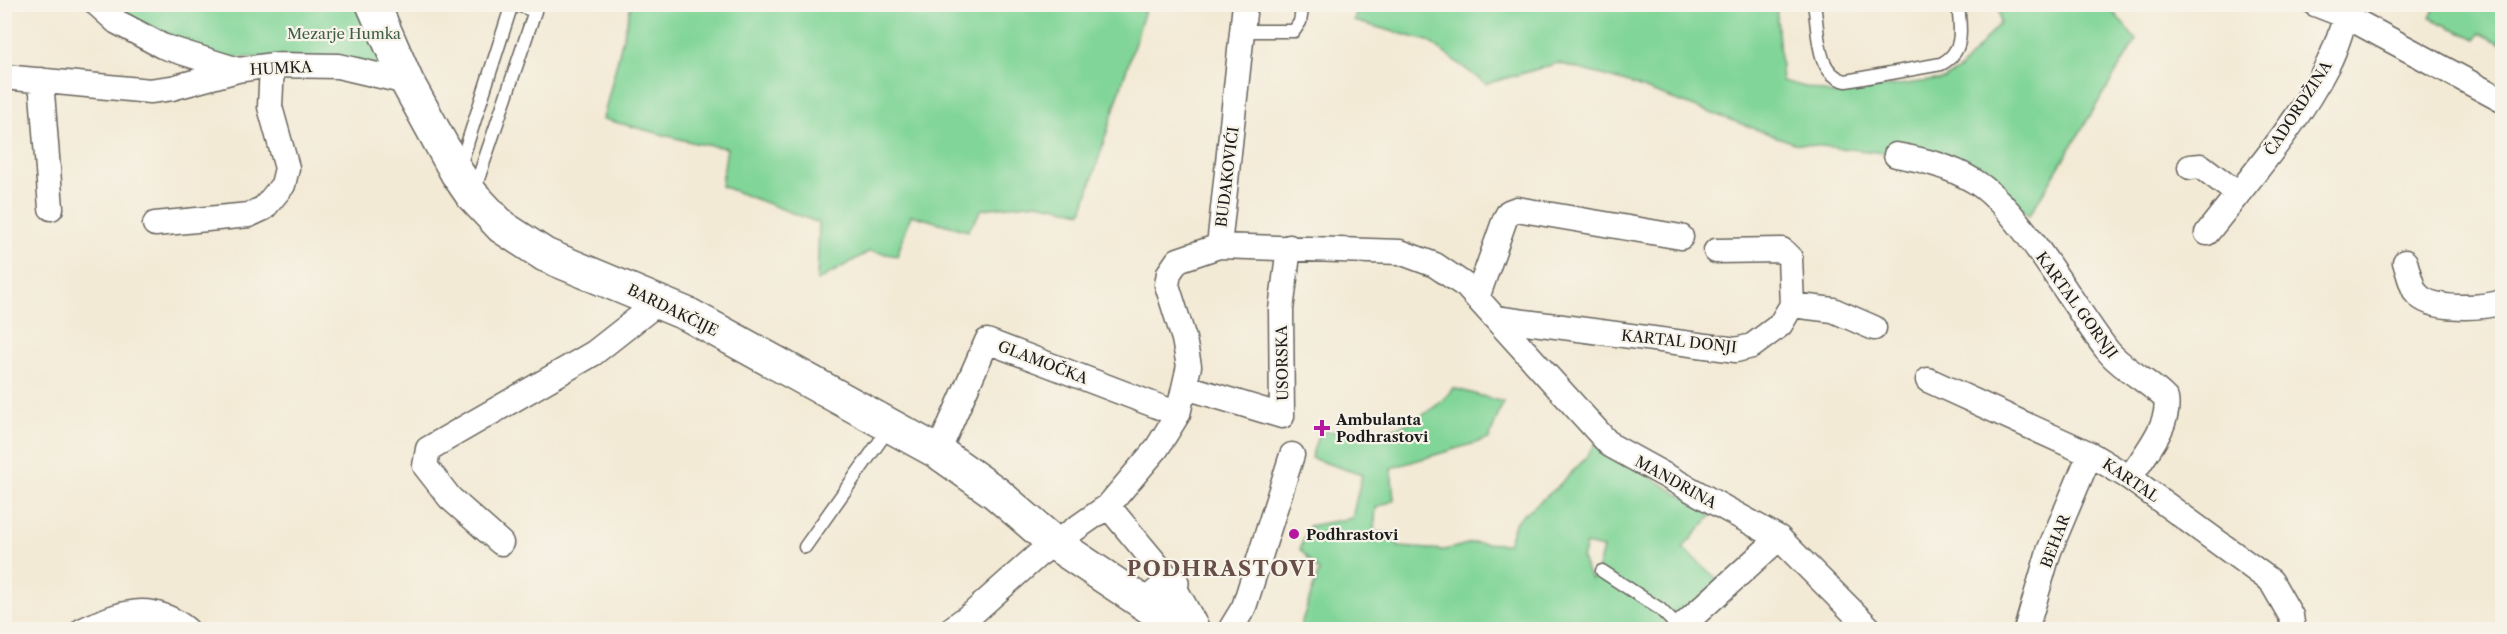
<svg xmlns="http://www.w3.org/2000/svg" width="2507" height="634" font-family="'Libre Caslon Text',serif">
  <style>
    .green { fill: #81d598; stroke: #4e785a; stroke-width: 1.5; fill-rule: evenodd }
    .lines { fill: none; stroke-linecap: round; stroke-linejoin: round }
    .lane-casing { stroke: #67645d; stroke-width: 15 }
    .street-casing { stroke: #67645d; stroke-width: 27 }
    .secondary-casing { stroke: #67645d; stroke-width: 36 }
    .lane { stroke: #fff; stroke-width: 12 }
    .street { stroke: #fff; stroke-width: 24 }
    .secondary { stroke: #fff; stroke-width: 33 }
    .poi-dot { fill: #b5179e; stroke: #f7f3e8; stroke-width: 2 }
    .labels { text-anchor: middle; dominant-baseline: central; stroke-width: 4.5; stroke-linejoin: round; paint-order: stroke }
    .park-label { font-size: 15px; fill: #3f5d47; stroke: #f7f3e8 }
    .street-label { font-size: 15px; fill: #1c1c1c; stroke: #f7f3e8 }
    .poi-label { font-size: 15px; font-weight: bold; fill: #1c1c1c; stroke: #f7f3e8; text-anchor: start }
    .district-label { font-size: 21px; font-weight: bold; letter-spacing: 1.5px; fill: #684e48; stroke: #f7f3e8 }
  </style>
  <rect width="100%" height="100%" fill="#f7f3e8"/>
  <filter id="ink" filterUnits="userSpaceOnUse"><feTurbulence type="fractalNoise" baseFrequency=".0167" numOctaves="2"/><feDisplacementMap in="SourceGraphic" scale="12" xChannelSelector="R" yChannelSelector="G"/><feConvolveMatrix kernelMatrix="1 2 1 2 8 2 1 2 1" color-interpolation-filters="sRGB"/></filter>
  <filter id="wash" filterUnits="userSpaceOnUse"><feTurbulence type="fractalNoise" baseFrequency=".008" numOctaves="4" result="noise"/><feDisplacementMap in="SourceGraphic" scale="24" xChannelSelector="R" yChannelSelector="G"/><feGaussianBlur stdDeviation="1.35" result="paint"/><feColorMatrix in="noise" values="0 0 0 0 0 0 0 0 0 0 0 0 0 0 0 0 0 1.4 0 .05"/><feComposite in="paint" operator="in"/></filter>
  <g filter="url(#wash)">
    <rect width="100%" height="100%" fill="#f3ead5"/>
    <path class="green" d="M1358,4L1776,5L1782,81L1832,94L1943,79L1959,70L2000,23L1999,5H2108L2136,40L2029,216L1994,182L1968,162L1794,143L1623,81L1558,63L1486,84L1428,41L1354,21Z
      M121,5H365L392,73L302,58L217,57L129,16Z
      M799,5L813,9L816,4H1116L1145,10L1082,212L1037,203L982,209L968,231L911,215L897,256L870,251L817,281L819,223L721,186L727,148L695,143L603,119L631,5Z
      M2436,5H2502V44L2480,33L2476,39L2430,18Z
      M1453,388L1503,402L1489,439L1391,468L1394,500L1376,508L1374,532L1398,534V547L1445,550L1471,543L1508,544L1516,521L1554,490L1584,460L1596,443L1712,515L1683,548L1718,580L1667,629L1299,630L1319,571L1300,549L1309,526L1352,518L1362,475L1311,458L1319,432C1341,430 1364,433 1386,430C1409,426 1440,407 1453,388ZM1586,544L1603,548L1597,572L1591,580L1582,559Z"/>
  </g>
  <g filter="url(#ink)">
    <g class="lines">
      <g class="lane-casing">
        <path id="lane" d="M1814,4C1819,31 1815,74 1846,81L1941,64C1966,51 1960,28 1958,4
          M1241,31H1294L1300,22L1303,4
          M460,166L512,4
          M474,191L535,11L514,4
          M805,547L890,427
          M1602,571L1660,609L1679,628"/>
      </g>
      <g class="street-casing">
        <path id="street" d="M97,4L117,22L162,46L238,70L272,65L338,66L407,82
          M2315,4L2346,16L2502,100
          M4,77L150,91L172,88L238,70
          M41,80L51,208
          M1896,155C1924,160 1949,166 1974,181C2021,209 2071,304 2107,350C2123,370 2148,380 2166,399C2171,425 2143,456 2130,478
          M2190,167L2201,166L2238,194
          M155,224L249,215L264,208L283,185L287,168L270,107L272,65
          M2207,233C2249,179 2297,125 2328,64C2338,45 2342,24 2351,4
          M1219,246L1400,252L1435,265L1466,286L1610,445L1779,538L1871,630
          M2405,262C2408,271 2411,285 2416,293C2431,312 2483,308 2502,302
          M1477,298L1505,219L1509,212L1517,209L1681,237
          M1792,305L1833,310L1874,328
          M1495,318L1736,350L1752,346L1780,325L1792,305L1790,258L1782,250L1716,251
          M1928,380L2090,454L2130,478L2271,581L2291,616L2293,630
          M1186,387L1282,416L1281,310L1289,247
          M938,452L987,341L1178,414
          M1108,506L1172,583L1198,630
          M501,543L450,498L425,466L428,449L594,353L660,301
          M83,630C121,613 150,600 187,630
          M950,630L973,613L1038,555L1108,506L1157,448L1178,414L1189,366L1184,339L1167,285L1169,273L1178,260L1219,246L1245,4
          M1230,630L1244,607L1292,455
          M1678,630L1779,538
          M2026,630L2049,551L2090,454"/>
      </g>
      <g class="secondary-casing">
        <path id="secondary" d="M373,4L407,82L457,173L472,195L502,227L545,255L689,315L938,452L996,493L1054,543L1184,630
          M1148,605L1172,583"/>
      </g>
      <use href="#lane" class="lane"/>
      <use href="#street" class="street"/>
      <use href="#secondary" class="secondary"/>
    </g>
  </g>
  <g class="poi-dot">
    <path d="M1319 419h6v6h6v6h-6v6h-6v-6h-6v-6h6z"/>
    <circle cx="1294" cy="534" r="6"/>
  </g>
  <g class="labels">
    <g class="park-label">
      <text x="344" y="33">Mezarje Humka</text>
    </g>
    <g class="street-label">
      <text transform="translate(281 68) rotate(-3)">HUMKA</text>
      <text transform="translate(2298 108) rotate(-57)">ČADORDŽINA</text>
      <text transform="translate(1227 177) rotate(-83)">BUDAKOVIĆI</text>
      <text transform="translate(2077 305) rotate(54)">KARTAL GORNJI</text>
      <text transform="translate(673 310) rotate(26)">BARDAKČIJE</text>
      <text transform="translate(1679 341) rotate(6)">KARTAL DONJI</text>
      <text transform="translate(1043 362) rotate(21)">GLAMOČKA</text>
      <text transform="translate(1282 363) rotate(-91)">USORSKA</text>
      <text transform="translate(2131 480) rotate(34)">KARTAL</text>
      <text transform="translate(1676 482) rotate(29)">MANDRINA</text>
      <text transform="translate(2055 541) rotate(-69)">BEHAR</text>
    </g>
    <g class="poi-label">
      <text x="1336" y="419">Ambulanta<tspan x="1336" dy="17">Podhrastovi</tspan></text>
      <text x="1306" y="534">Podhrastovi</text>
    </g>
    <g class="district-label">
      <text x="1222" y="568">PODHRASTOVI</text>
    </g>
  </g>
  <rect width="2507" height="634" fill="none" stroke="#f7f3e8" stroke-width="24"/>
</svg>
